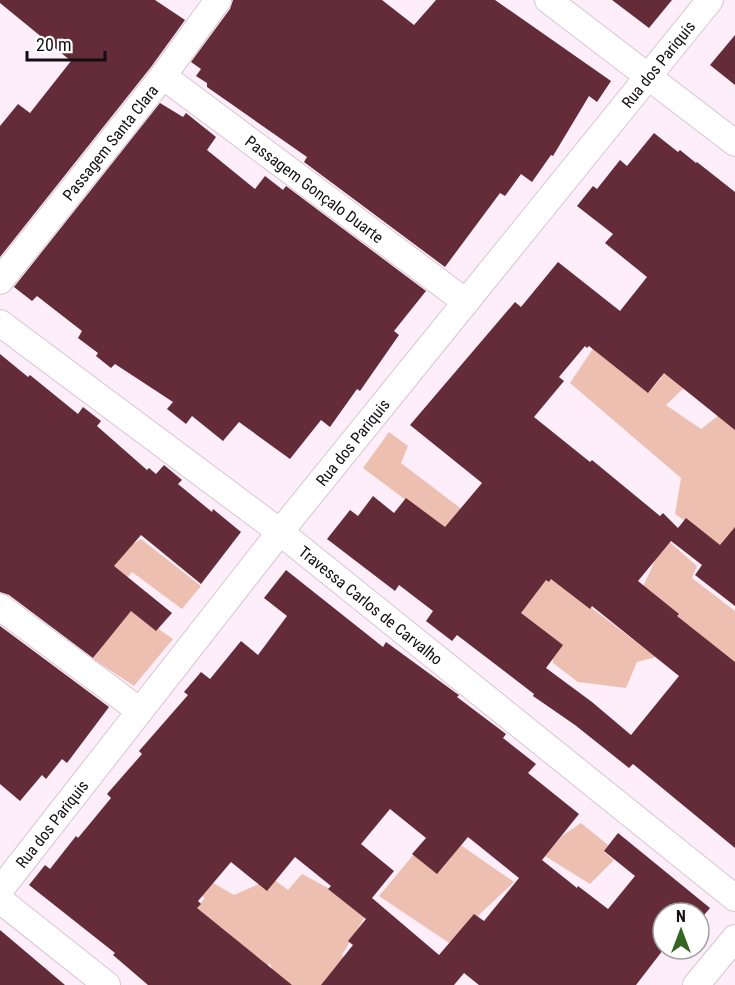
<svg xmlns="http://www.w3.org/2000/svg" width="735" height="985" font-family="'Roboto Condensed',sans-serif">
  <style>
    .green { fill: #edbfb0 }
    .building { fill: #642b38; fill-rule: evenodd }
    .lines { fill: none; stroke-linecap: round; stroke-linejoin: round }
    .minor-casing { stroke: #d6c6d2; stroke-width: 28 }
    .minor { stroke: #fff; stroke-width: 26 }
    .labels { text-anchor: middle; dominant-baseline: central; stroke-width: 6; stroke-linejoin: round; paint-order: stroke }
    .street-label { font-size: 16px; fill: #130e12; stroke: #fff }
  </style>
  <rect width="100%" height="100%" fill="#feeefa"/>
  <path class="green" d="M602,335L649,392L662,377L628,355L650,337L685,387L666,405L701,429L727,409L735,414V556L675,514L681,478L570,383Z
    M389,432L408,446L401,463L656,657L637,662L626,688L578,682L553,663L551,639L477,583L483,558L363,468Z
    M78,500L133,544L141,539L201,586L182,609L132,572L112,597L173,639L134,686L93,659L107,640Z
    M665,538L697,566L692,578L735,611V666L642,589Z
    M581,823L608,845L604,852L614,860L590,884L545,856L562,836Z
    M436,828L514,882L449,943L379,896Z
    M302,874L369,910L342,955L359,978L338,985H278L270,963L256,979L235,941L221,927L198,933L185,921L205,898L170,877L208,880L234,895L272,878L288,890Z"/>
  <path class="building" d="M0,0H155L185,20L151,67L0,257V126L18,104L30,113L71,61L0,3Z
    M233,0H382L414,25L436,0H495L611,81L597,102L589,96L553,156L551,155L532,182L521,174L505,196L500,193L445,267L304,162L307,157L207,87V83L196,76L201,69L191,62L230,9Z
    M612,0H672L649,28Z
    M735,35V85L710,65Z
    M160,103L183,117L186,113L216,137L207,150L255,189L265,176L283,190L286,186L426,291L394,331L399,335L360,391L357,389L330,427L321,420L290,459L239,422L223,441L192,416L186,424L167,409L173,402L115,364L111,368L96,356L98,353L78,338L82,331L37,296L32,301L14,287Z
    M654,133L678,152L680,150L696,163L697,162L735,192V430L664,373L648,393L589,346L587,348L585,346L559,377L564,381L534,417L590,462L592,460L660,516L663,513L678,528L686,518L720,545L735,527V606L695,575L702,565L671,541L638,581L679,614L677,616L735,662V848L633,764L629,768L575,725L533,696L534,694L457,635L452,641L426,621L433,611L399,585L395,591L327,539L350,510L358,516L373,496L394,513L406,498L445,527L482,483L410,425L515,302L521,307L558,262L620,311L647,277L605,243L613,234L577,206L593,186L597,189L620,160L627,166ZM551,579L590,609L592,606L679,676L631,735L592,702L546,668L563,645L521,613L546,580L549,582Z
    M0,354L28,377L30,375L78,414L83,407L101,421L97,426L147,470L149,468L156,474L164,465L182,480L178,484L212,512L213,509L241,532L201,584L141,535L114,566L172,613L156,631L131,611L93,658L9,595L0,592Z
    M286,570L383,647L386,642L456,693L459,695L457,697L506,734L503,738L536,764L528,773L579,814L542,860L577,888L578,886L608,909L635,876L604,851L618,833L710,908L699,921V913H663V949H676L671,956L663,950L636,985H479L464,973L454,985H321L353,945L348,941L366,919L328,889L331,886L295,857L267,891L231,862L198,901L201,904L197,908L292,985H148L113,955L115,953L29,885L45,865L50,869L76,836L78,838L111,798L107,794L142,754L139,751L188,695L184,692L201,672L210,679L241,641L258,655L287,616L264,598ZM390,809L426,838L412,854L437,874L468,837L519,878L484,921L474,914L439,955L372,898L394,871L361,844Z
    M0,626L109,707L67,763L62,759L46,779L42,775L20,801L0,784Z
    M0,930L65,985H0Z"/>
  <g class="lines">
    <g class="minor-casing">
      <g id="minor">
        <path d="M548,0L735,143"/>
        <path id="s1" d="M163,76L466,302"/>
        <path id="s2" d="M0,281L163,76L218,0"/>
        <path id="s3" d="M0,323L280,532L735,898"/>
        <path d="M0,607L140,711"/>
        <path id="s4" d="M0,890L280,532L710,0"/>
        <path d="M0,900L107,985"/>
        <path d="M696,985L735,938"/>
      </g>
    </g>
    <use href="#minor" class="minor"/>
  </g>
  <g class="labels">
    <g class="street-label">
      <text stroke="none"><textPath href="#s4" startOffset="1056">Rua dos Pariquis</textPath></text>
      <text stroke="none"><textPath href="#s2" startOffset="177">Passagem Santa Clara</textPath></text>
      <text stroke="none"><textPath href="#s1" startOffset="189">Passagem Gonçalo Duarte</textPath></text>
      <text stroke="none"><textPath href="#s4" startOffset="570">Rua dos Pariquis</textPath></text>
      <text stroke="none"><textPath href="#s3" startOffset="466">Travessa Carlos de Carvalho</textPath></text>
      <text stroke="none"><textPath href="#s4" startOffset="84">Rua dos Pariquis</textPath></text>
    </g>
  </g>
  <g transform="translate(681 931)"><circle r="28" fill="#ffffff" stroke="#a19fa0" stroke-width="1.5"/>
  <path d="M0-4.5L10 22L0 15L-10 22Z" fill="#356423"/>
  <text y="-9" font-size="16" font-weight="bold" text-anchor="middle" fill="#130e12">N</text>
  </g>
  <path d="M27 51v9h78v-9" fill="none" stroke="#130e12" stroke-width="3"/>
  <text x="36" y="51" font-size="18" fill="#130e12" stroke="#ffffff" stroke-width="4.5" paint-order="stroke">20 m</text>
</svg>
